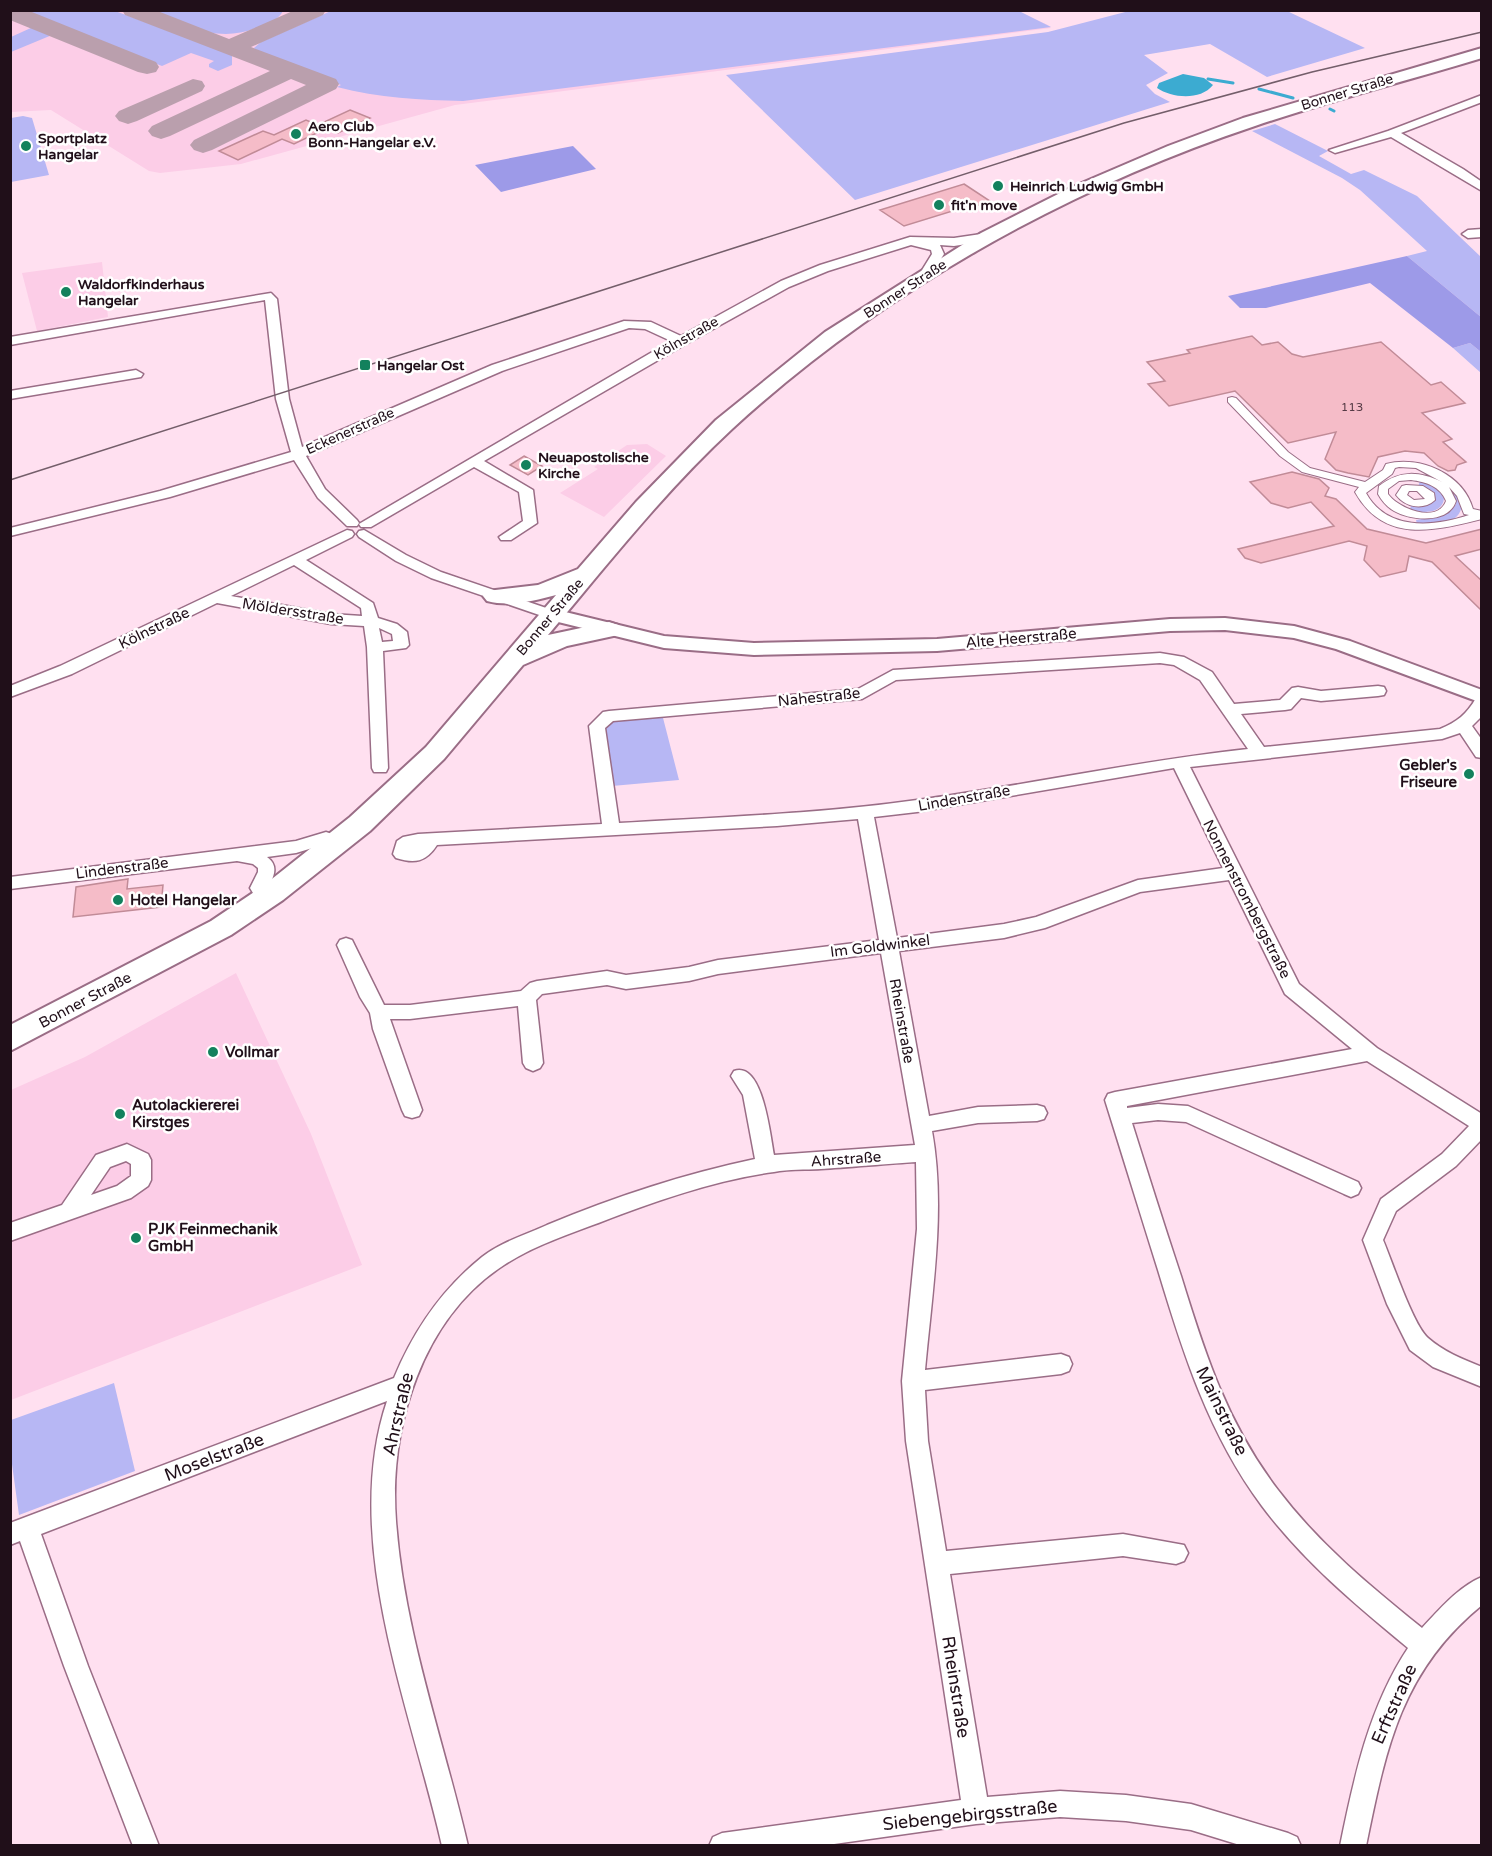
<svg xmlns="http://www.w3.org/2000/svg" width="1492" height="1856" font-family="'Varela Round',sans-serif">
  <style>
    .built { fill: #fccde7 }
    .green { fill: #b7b7f4 }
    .forest { fill: #9d9ae8 }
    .water { fill: #3cabd1 }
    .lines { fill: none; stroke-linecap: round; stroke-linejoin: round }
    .stream { stroke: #3cabd1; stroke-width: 3 }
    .taxiway { fill: #ba9fad; fill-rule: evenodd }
    .building { fill: #f5bcc8; stroke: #c18b97; stroke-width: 1.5 }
    .pedestrian-casing { stroke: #9a6d86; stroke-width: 2 }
    .minor-casing { stroke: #9a6d86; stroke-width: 3 }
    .tertiary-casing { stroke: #9a6d86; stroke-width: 4 }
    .primary-casing { stroke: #9a6d86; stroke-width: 4 }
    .pedestrian { fill: #fff; fill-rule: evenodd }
    .minor { fill: #fff; fill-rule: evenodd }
    .tertiary { fill: #fff; fill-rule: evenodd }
    .primary { fill: #fff; fill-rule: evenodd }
    .tram { stroke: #745e6a; stroke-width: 1.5 }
    .poi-dot { fill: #13815d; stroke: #fff; stroke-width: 2 }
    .labels { text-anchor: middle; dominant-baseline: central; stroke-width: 5; stroke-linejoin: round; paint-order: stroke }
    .number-label { font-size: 12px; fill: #553a45 }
    .far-street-label { font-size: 14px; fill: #200f19; stroke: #fff }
    .far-poi-label { font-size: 14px; font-weight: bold; fill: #200f19; stroke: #fff; text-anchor: start }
    .street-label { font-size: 15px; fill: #200f19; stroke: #fff }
    .poi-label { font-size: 15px; font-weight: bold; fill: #200f19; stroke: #fff; text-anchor: start }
    .near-street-label { font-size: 18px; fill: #200f19; stroke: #fff }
  </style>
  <rect width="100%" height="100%" fill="#ffe0f0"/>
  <path class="built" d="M1014,10L1048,25L1051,28L455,105L241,164L160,173L149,171L51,110L11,112L10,11Z
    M102,262L108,317L37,331L22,273Z
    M647,444L666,456L604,517L560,493L598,469L594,467L627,445Z
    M236,973L311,1134L362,1265L11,1400V1090L85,1057Z"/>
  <path class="green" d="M1133,10L1287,11L1365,48L1267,77L1210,44L1144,55L1168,73L1146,85L1155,94L1170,102L855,200L726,75L1048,32Z
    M22,11H115L232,54V65L218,71L209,67V64L214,61L191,53L162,66Z
    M149,11H283C279,19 270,23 261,26C219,45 189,26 149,11Z
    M331,11L1017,10L1051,27L463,101C420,100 379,98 337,87L341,85L258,53L254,48L261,42Z
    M33,27L52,35L11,52V37Z
    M23,116L32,118L49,175L11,182V118Z
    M1275,124L1328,151L1319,156L1351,174L1364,170L1417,196L1481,257V317L1407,256L1427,251L1360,190L1342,178L1252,131Z
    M1470,343L1481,352V373L1453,348Z
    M1420,481L1439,489L1444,497C1444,514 1423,513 1410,511L1411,504C1420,505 1428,507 1435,500L1418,487Z
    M1449,487L1462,503C1461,527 1434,523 1417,524L1416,520C1433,516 1446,520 1456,504Z
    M662,714L679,780L612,786L603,726L613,718Z
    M114,1383L135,1471L19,1515L11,1457V1420Z"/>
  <path class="forest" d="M573,146L596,169L501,192L475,165Z
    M1407,256L1481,317V352L1470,343L1453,348L1370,283L1266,308H1240L1228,296Z"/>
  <path class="water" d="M1183,74L1204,78L1213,85C1200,101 1172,98 1157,88L1159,83Z"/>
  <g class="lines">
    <path class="stream" d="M1208,79L1233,83
      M1259,89L1293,98
      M1330,109L1334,111"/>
    <path class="taxiway" d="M10,10H27L156,62L159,67L156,72L147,74L138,72L10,20Z
      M122,10H155L229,39L295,10H326L323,15L251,47L336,79L339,84L336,89L212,150L203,153L194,150L190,145L194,140L306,85L291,79L170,136L161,139L152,136L148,131L152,126L270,71L125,15Z
      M193,79L202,81L205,86L202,91L137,121L128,124L119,121L115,116L119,111Z"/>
  </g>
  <path class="building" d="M350,110L370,118L338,133L327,128L294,144L282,139L238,160L219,151L263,131L274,135L306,120L318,125Z
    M964,184L990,201L965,210L962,208L904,226L880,210Z
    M1252,336L1262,345L1278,342L1292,354L1303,357L1381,342L1431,385L1441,382L1465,403L1422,413L1452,439L1443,442L1466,462L1457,465L1455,470L1448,471L1438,466L1424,453L1405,451L1378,457L1369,477L1348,473L1336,470L1325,459L1336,432L1288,443L1235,391L1169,406L1148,384L1165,381L1147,362L1190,353L1187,350Z
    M524,456L542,466L528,475L510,465Z
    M1292,472L1319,479L1329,488L1325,496L1336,499L1367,529L1426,543L1482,529V549L1455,556L1482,581V611L1432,562L1409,556L1406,571L1380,577L1364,560L1367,546L1349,541L1261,563L1245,558L1238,549L1334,526L1311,502L1288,508L1271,503L1250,482Z
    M128,879L127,889L163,885L161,907L73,917L76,887Z"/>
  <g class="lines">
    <g class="pedestrian-casing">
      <path id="pedestrian" d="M1232,397L1236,398L1288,452L1310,468L1365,482L1383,470L1386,464C1420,455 1463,474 1473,509L1482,511V519C1434,531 1384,544 1355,492L1359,487L1302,472L1280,456L1228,402V398ZM1399,467L1416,468L1442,482C1419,471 1400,470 1379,486L1378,494C1382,501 1387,507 1394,511C1411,521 1449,524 1456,501L1449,487L1457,496L1464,514L1469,515C1433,527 1387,531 1366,493L1392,474L1395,468ZM1411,480C1426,482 1440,486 1446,501C1437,524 1399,509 1388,494V489L1399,481Z
        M1406,485L1423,486L1434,493L1435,500C1423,511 1405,507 1396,495L1402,486ZM1409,491H1417L1425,499L1414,500L1407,495Z"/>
    </g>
    <g class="minor-casing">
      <path id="minor" d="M1482,95V102L1401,133L1463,169L1482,182V191L1391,137L1335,153L1329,150L1388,131Z
        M1482,229V237L1468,238L1462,234L1468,230Z
        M988,233L994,237L992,240L954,246L940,245L944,254L929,278L925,279L919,275L932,254L931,250L911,245L828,271L789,287L686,344L484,461L533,490L537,523L511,540H501L499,537L523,521L519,492L474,467L371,527H361L359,524L671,341L645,329L629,328L502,371L306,456L325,489L357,520L359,523L357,526H347L318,498L294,460L170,497L10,536V528L160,491L291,452L276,399L265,300L10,345V337L271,293L277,299L289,399L302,447L492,365L624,321L651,322L681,336L781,281L820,265L910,237L954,238Z
        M136,370L143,374L141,377L10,399V391Z
        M347,530L352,531L354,534L352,537L306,560L373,603L378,618L397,624L407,632L409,645L406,648L383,651L388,768L386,772H374L372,768L367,647L364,626L331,624L217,603L72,674L10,697V686L60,666ZM294,565L361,608L362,616L331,614L231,596ZM379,628L392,634L393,641L382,642Z
        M364,530L406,555L441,572L558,612L561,615L558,618H548L431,578L396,561L359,537L357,534L359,531Z
        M1160,653L1184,657L1212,672L1234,704L1280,700L1292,688L1298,687L1321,691L1378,686L1384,687L1386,691L1384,695L1378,696L1321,701L1301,698L1291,709L1285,710L1241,714L1264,747L1440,729C1457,722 1467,714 1476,698L1482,697V716L1472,726L1482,740V758L1476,757L1460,733L1442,739L1190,767L1299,984L1377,1048L1482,1114V1139L1456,1166L1396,1211L1383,1240C1392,1261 1413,1325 1428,1338C1444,1352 1462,1359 1482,1367V1387L1433,1367L1410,1350L1387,1304L1363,1240L1381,1199L1442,1154L1469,1126L1367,1061L1127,1106V1108L1158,1104L1188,1106L1358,1182L1361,1188L1358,1194L1351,1197L1344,1194L1186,1122L1158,1120L1132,1123C1148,1174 1164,1225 1181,1276C1205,1354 1227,1423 1278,1490C1319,1544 1370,1586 1422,1628C1439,1610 1458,1587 1482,1577V1605C1401,1671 1386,1748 1366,1846H1340C1354,1777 1369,1707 1408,1648C1355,1604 1303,1561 1262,1506C1209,1435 1183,1353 1158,1270C1140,1213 1123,1157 1105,1100L1108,1094L1115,1092L1352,1049L1285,994L1229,880L1140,892L1045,928L1004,938L899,951L929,1116L978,1107L1037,1105L1044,1107L1047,1113L1044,1119L1037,1121L978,1123L932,1131C946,1209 932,1292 925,1370L1061,1354L1069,1357L1072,1364L1069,1371L1061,1374L925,1390L928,1441L946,1551L1123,1534L1184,1545L1188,1553L1184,1561L1176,1564L1123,1556L950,1574L987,1797L1060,1791L1126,1795L1191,1804L1288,1833L1297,1837L1301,1846H1243L1191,1830L1126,1821L1060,1817L976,1824L820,1846H709L713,1837L722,1833L961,1800L906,1441L902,1381L917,1229L916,1162C884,1164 853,1167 821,1169C805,1170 789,1169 774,1172C715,1180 656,1201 601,1222C569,1234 533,1246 504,1265C422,1318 389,1427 396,1521C404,1632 443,1738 468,1846H442C411,1708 340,1541 387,1401L41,1534L88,1666L159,1846H133L64,1666L20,1541L10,1545V1523L394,1378C414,1330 441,1290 482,1257C501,1242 525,1235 547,1225C614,1197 684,1174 755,1159L743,1095L731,1076L734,1071C763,1061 770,1135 774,1155L915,1145L881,953L718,974L689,981L626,989L607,985L542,994L536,1000L543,1063L540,1068L533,1071L526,1068L523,1063L518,1006L410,1019H390L422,1110L419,1116L412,1118L405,1116L402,1110L373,1029L370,1013L360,997L337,945L340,940L346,938L352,940L384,1005H410L521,991L530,983L537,981L607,971L626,975L689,967L718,960L879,940L858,819L777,826L437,845C426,862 415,864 396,858L393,854L397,841L403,837L418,834L602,824L589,726L603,712L609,711L858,689L893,670ZM1160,663L1174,665L1200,680L1248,749C1137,761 1028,785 917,800C818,814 718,817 619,823L605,728L613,721L862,699L896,680ZM1174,768L1223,868L1138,880L1036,917L1004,924L897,938L874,817L917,812Z
        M326,832L332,834L335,838L332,842L296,853L267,857C281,867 272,880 265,893L259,894L253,893L250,888L258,872V868L253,864L237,861L10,889V877L296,841Z
        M127,1144L148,1154L151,1160V1180L148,1186L131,1198L10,1241V1223L62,1205L96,1155ZM126,1161L131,1164V1176L117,1186L91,1195L110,1167Z"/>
    </g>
    <g class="tertiary-casing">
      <path id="tertiary" d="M553,609L664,636L754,643L937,639L1170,619L1225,618L1294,626L1350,641L1482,690V703L1336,649L1294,638L1225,630L1170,631L937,651L754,655L664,648L546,619L543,615L546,611Z"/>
    </g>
    <g class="primary-casing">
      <path id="primary" d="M1482,48V58C1406,81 1329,101 1255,126C1064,190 880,293 732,429C664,492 607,565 548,635L609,622L618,625L621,630L618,635L567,646L523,665L444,759L370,831L283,900L231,935L10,1051V1025L211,921L263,886L350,817L426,747L556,595C534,601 510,607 487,601L483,596L487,591L538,585L578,569L636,502L716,420L825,332L981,233L1070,188L1168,146L1243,118Z"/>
    </g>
    <use href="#pedestrian" class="pedestrian"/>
    <use href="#minor" class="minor"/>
    <use href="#tertiary" class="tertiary"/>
    <use href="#primary" class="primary"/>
    <path class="tram" d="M10,480L1124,123L1312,72L1482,32"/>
  </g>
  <g class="poi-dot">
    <circle cx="296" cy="134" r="6"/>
    <circle cx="26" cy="146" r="6"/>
    <circle cx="998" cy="186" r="6"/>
    <circle cx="939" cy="205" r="6"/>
    <circle cx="66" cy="292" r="6"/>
    <rect x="359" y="359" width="12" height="12" rx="3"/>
    <circle cx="526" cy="465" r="6"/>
    <circle cx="1469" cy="774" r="6"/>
    <circle cx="118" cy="900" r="6"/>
    <circle cx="213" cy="1052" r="6"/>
    <circle cx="120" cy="1114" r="6"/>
    <circle cx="136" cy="1238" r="6"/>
  </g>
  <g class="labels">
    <g class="number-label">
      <text x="1352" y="407">113</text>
    </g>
    <g class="far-street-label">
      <text transform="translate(1347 92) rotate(-17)">Bonner Straße</text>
      <text transform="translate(905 289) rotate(-33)">Bonner Straße</text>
      <text transform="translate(686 338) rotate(-30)">Kölnstraße</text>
      <text transform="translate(350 431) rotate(-24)">Eckenerstraße</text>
      <text transform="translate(550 617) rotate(-50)">Bonner Straße</text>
    </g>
    <g class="far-poi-label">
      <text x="308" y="126">Aero Club<tspan x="308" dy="16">Bonn-Hangelar e.V.</tspan></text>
      <text x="38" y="138">Sportplatz<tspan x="38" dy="16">Hangelar</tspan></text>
      <text x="1010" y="186">Heinrich Ludwig GmbH</text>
      <text x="951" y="205">fit'n move</text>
      <text x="78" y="284">Waldorfkinderhaus<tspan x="78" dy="16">Hangelar</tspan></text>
      <text x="377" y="365">Hangelar Ost</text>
      <text x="538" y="457">Neuapostolische<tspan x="538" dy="16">Kirche</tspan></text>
    </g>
    <g class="street-label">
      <text transform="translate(293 611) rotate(9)">Möldersstraße</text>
      <text transform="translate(154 628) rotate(-26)">Kölnstraße</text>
      <text transform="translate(1021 638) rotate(-5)">Alte Heerstraße</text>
      <text transform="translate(819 697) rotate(-6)">Nahestraße</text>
      <text transform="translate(964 798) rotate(-10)">Lindenstraße</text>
      <text transform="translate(122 868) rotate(-7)">Lindenstraße</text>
      <text transform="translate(1247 899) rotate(63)">Nonnenstrombergstraße</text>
      <text transform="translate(880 946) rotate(-7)">Im Goldwinkel</text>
      <text transform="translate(85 1000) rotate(-28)">Bonner Straße</text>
      <text transform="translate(902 1021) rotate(80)">Rheinstraße</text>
      <text transform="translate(846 1159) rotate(-4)">Ahrstraße</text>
    </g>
    <g class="poi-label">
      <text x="1457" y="765" text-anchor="end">Gebler's<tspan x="1457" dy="17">Friseure</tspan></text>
      <text x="130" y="900">Hotel Hangelar</text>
      <text x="225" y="1052">Vollmar</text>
      <text x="132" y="1105">Autolackiererei<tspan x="132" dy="17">Kirstges</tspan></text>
      <text x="148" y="1229">PJK Feinmechanik<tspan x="148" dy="17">GmbH</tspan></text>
    </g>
    <g class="near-street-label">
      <text transform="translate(1222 1411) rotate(64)">Mainstraße</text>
      <text transform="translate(398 1414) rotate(-77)">Ahrstraße</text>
      <text transform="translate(214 1457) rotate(-21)">Moselstraße</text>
      <text transform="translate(956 1687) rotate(81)">Rheinstraße</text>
      <text transform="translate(1394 1704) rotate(-66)">Erftstraße</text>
      <text transform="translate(970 1815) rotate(-6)">Siebengebirgsstraße</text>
    </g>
  </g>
  <rect width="1492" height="1856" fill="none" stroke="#200f19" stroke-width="24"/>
</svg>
